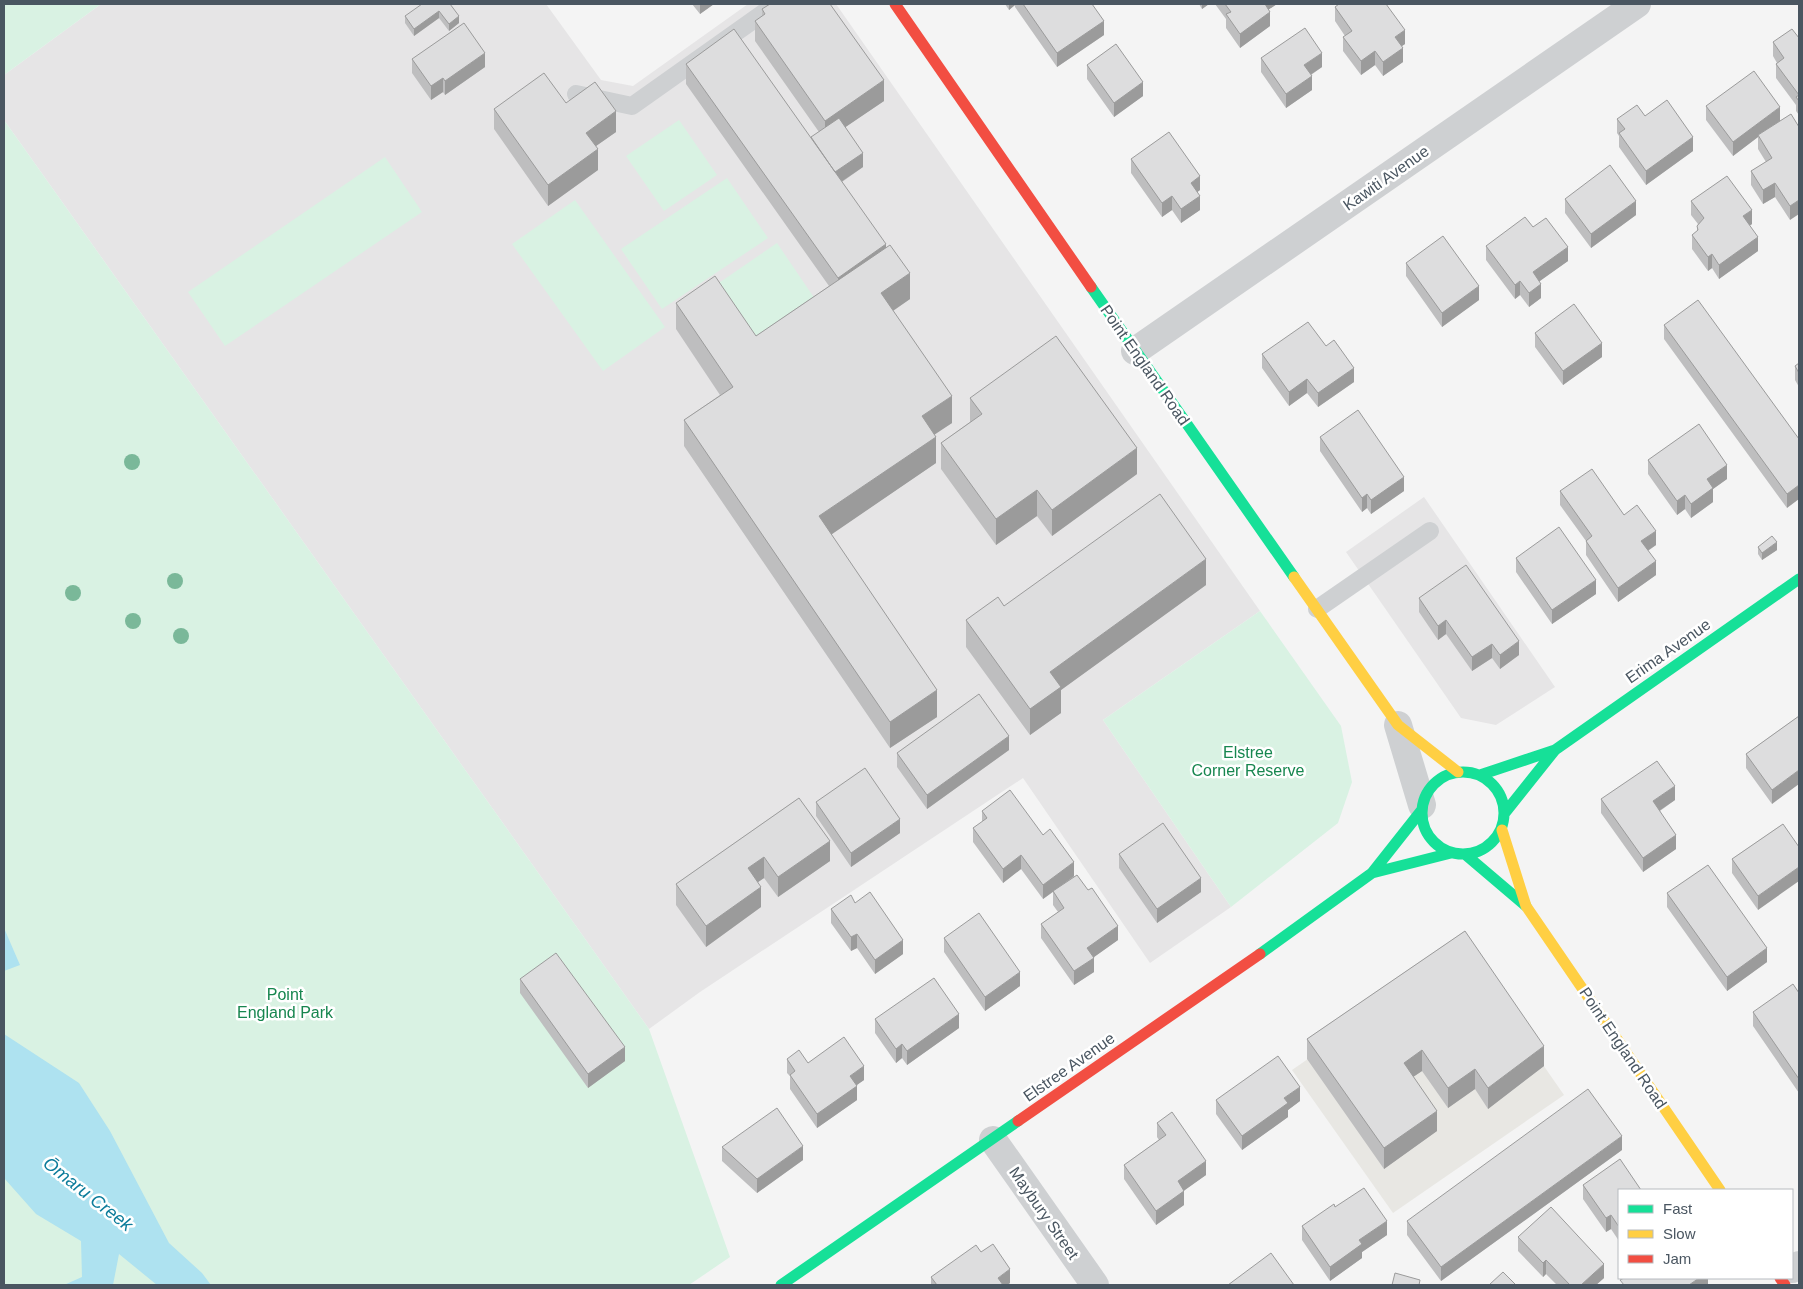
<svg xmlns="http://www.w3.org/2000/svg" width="1803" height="1289" font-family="Helvetica,sans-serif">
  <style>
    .commercial { fill: #e8e7e3 }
    .education { fill: #e6e5e6 }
    .green { fill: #d9f2e3 }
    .water { fill: #aee2f0 }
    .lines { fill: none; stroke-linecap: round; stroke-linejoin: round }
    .lane { stroke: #ced0d2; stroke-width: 18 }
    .street { stroke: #ced0d2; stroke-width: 28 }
    .fast { stroke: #16e098; stroke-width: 11 }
    .slow { stroke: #ffcf43; stroke-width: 11 }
    .jam { stroke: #f24e42; stroke-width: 11 }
    .tree { fill: #7ab899 }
    .wall { fill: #bebebf }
    .shaded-wall { fill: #9b9b9b }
    .building { fill: #ddddde; stroke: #9b9b9b }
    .labels { text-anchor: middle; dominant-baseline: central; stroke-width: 5; stroke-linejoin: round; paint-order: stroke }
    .street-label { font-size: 16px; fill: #4a5661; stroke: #fff }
    .park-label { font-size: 16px; fill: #17864f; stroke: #fff }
    .water-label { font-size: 18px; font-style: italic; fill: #0c7c9b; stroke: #fff }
  </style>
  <rect width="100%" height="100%" fill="#f4f4f4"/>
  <path class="commercial" d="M1464,951L1564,1095L1393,1213L1292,1070Z"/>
  <path class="education" d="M101,4H546L601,80L633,86L748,4H836L1260,611L1103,720L1231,907L1150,963L1023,778L700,992L649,1029L4,120V75Z
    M1424,497L1555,687L1496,725L1461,718L1346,552Z"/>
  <path class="green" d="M4,4H101L4,75Z
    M4,120L649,1029L730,1257L689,1285H5L4,1278Z
    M679,120L717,175L664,211L626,156Z
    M385,157L422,212L225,346L188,292Z
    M727,178L768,238L662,309L621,249Z
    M575,200L665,327L603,371L512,244Z
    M777,243L817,302L753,346L713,287Z
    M1260,611L1341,726L1352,782L1338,823L1231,907L1103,720Z"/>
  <path class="water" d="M4,928L20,965L4,971Z
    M4,1034L79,1083L110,1131L169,1243L202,1273L211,1285H157L119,1254L113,1285H64L82,1277L81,1241L36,1214L4,1178Z"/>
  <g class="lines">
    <path class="lane" d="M576,94L632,106L776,4
      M1317,609L1430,531"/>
    <path class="street" d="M1135,351L1637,4
      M1398,725L1422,805
      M993,1140L1095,1285
      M1792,1269L1799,1265"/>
    <path class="fast" d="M1091,287L1294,577
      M1422 813a41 41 0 1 1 82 0a41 41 0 1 1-82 0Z
      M1480,775L1555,750
      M1504,814L1555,750L1799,579
      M1466,855L1526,906
      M1372,873L1451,853
      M1260,954L1372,873L1421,811
      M781,1285L1018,1121"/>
    <path class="slow" d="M1294,577L1398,725L1458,772
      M1502,830L1526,906L1720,1190"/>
    <path class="jam" d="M895,4L1091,287
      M1018,1121L1260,954
      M1780,1278L1785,1285"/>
  </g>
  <g class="tree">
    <circle cx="132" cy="462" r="8"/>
    <circle cx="175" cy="581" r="8"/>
    <circle cx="73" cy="593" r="8"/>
    <circle cx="133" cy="621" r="8"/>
    <circle cx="181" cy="636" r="8"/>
  </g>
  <path class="wall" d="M450,4L459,23L449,31L439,18L414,36L405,23V16Z
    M692,4H714L700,14Z
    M1005,4H1092L1104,35L1057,67L1015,7V5L1009,10Z
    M1199,4H1209L1202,9Z
    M1215,4H1277L1269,9L1270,26L1240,48L1226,28V19Z
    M1335,7L1405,44L1401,46L1403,62L1383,76L1375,65L1361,75L1343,51V37L1345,36L1335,21Z
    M762,9L884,101L845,127L863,167L842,182L886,247L910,299L893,311L952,423L934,434L936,463L831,534L937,717L890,748L684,446V420L720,395L676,329V303L756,336L829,286L686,84V64L811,139V137L819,132L755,41V21L762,16Z
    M1799,38V115L1796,111V105L1776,78V64L1777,63L1773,56V42Z
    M1261,58L1322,67L1311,75L1312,90L1286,108L1261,72Z
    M412,59L485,67L445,95L443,92L431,100L412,73Z
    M1087,65L1143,96L1114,117L1087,79Z
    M566,103L616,132L596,146L598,170L548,206L494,129V109Z
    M1706,106L1780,121L1791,114L1790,220L1775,197L1763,204L1751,185V171L1766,162L1758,149V137L1733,156L1706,120Z
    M1645,116L1693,151L1646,185L1619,147V136L1617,133V119Z
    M1131,159L1200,190L1197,192L1200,210L1181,223L1172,210L1162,217L1131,173Z
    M1565,199L1636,215L1591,248L1565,213Z
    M1691,201L1752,224L1749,226L1758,251L1719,279L1712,268L1708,271L1692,249V235L1697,231V226L1698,224L1691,215Z
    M1533,227L1568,261L1539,281L1541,298L1529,307L1520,295L1515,299L1486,260V246Z
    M1406,263L1479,300L1442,327L1406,276Z
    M1664,325L1799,439L1787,508L1664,339Z
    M1535,333L1602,357L1563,385L1535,347Z
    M1326,346L1354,382L1318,407L1307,393L1289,406L1262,368V354Z
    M1799,363V387L1795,380V366Z
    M970,398L1137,474L1052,536L1037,516L996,545L941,469V443L970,422Z
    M1320,437L1404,491L1371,514L1367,508L1362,512L1320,451Z
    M1648,460L1727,479L1713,489V502L1691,518L1685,509L1677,515L1648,474Z
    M1560,491L1624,515L1656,545L1648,551L1656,575L1618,602L1586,555V541L1560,505Z
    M1758,547L1777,550L1762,560L1758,554Z
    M1516,558L1596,594L1552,624L1516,572Z
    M1206,585L1061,690V713L1030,735L966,647V620L1004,606Z
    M1419,598L1519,655L1500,669L1492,658L1472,671L1446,634L1438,640L1419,612Z
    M1799,716L1772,804L1746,768V754Z
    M1009,750L927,809L897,767V753Z
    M799,798L830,861L778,897L764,878L758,882L761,907L706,947L676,905V884Z
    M1601,799L1675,800L1660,811L1676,849L1643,872L1601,813Z
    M816,802L900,833L851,867L816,816Z
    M982,811L1043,835L1074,876L1118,940L1094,957V972L1074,985L1041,938V924L1058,912L1053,905V892L1043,899L1021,869L1003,883L973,842V828L982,822Z
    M1783,824L1758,910L1732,873V859Z
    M1119,854L1201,892L1157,923L1119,868Z
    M1667,893L1767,962L1727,991L1667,907Z
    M855,903L903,954L875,974L857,948L851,951L831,923V909Z
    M1465,931L1544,1066L1488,1109L1475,1089L1448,1108L1422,1071L1413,1077L1437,1131L1384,1169L1307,1059V1039Z
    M944,938L1020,986L985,1011L944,952Z
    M520,979L625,1061L588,1088L520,993Z
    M1799,993V1093L1753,1026V1012Z
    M875,1019L959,1028L907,1065L902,1058L896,1063L875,1033Z
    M787,1059L808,1063L864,1080L856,1085L857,1100L817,1128L790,1089V1076L787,1073Z
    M1216,1100L1300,1101L1288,1110V1117L1242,1150L1216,1114Z
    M1157,1123L1206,1175L1184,1190V1205L1156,1225L1124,1179V1165L1159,1140L1157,1137Z
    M722,1147L803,1160L757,1193L722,1161Z
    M1622,1150L1441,1281L1407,1235V1221Z
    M1583,1185L1619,1190V1241L1611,1229L1606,1232L1583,1199Z
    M1335,1207L1387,1235L1362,1252V1258L1330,1281L1302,1240V1226Z
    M1518,1237L1604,1278L1596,1285H1557L1546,1274L1543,1277L1518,1251Z
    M931,1277L1010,1283L1007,1285H931Z"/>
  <path class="shaded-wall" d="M700,4H714L700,14Z
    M1009,4H1015V5L1009,10Z
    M1202,4H1209L1202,9Z
    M1262,4H1277L1262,14Z
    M439,11V18L414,36V29Z
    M1270,12V26L1240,48V34Z
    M459,16V23L449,31V24Z
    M1104,21V35L1057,67V53Z
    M1405,30V44L1395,51V37Z
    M1403,48V62L1383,76V62Z
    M1375,51V65L1361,75V61Z
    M485,53V67L445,95V81Z
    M1322,53V67L1304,79V65Z
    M1312,76V90L1286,108V94Z
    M443,78V92L431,100V86Z
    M884,80V101L825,141V121Z
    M1143,82V96L1114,117V103Z
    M1780,107V121L1758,135V137L1733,156V142Z
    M616,111V132L586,153V133Z
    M1693,137V151L1646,185V171Z
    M598,149V170L548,206V185Z
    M863,153V167L835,186V172Z
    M1200,176V190L1191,197V183Z
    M1775,183V197L1763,204V190Z
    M1172,196V210L1162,217V203Z
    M1200,196V210L1181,223V209Z
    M1799,200V214L1790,220V206Z
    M1636,201V215L1591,248V234Z
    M1752,210V224L1743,230V216Z
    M1758,237V251L1719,279V265Z
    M886,244V265L838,299V278Z
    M1568,247V261L1533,286V272Z
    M1712,254V268L1708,271V257Z
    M910,273V299L881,319V293Z
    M1520,281V295L1515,299V285Z
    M1541,284V298L1529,307V293Z
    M1479,286V300L1442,327V313Z
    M1602,343V357L1563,385V371Z
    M1354,368V382L1318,407V393Z
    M1307,379V393L1289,406V392Z
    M952,396V423L922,443V416Z
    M936,437V463L819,543V516Z
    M1137,448V474L1052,536V510Z
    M1727,465V479L1713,489V502L1691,518V504L1707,479Z
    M1404,477V491L1371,514V500Z
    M1799,485V499L1787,508V494Z
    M1037,490V516L996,545V519Z
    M1367,494V508L1362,512V498Z
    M1685,495V509L1677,515V501Z
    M1656,531V545L1641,555V541Z
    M1777,542V550L1762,560V553Z
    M1206,559V585L1061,690V713L1030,735V709L1050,672Z
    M1656,561V575L1618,602V588Z
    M1596,580V594L1552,624V610Z
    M1446,620V634L1438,640V626Z
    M1519,641V655L1500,669V655Z
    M1492,644V658L1472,671V657Z
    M937,690V717L890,748V722Z
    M1009,736V750L927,809V795Z
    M1799,770V784L1772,804V790Z
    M1675,786V800L1653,815V801Z
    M900,819V833L851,867V853Z
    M1676,835V849L1643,872V858Z
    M830,841V861L778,897V877Z
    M1021,855V869L1003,883V869Z
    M764,857V878L748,889V868Z
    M1074,862V876L1043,899V885Z
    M1799,867V881L1758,910V896Z
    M1201,878V892L1157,923V909Z
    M761,887V907L706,947V926Z
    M1118,926V940L1087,962V948Z
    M857,934V948L851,951V937Z
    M903,940V954L875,974V960Z
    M1767,948V962L1727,991V977Z
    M1094,958V972L1074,985V971Z
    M1020,972V986L985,1011V997Z
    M959,1014V1028L907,1065V1051Z
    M902,1044V1058L896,1063V1049Z
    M1544,1046V1066L1488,1109V1088Z
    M625,1047V1061L588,1088V1074Z
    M1422,1050V1071L1404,1083V1063Z
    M864,1066V1080L850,1090V1076Z
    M1475,1069V1089L1448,1108V1088Z
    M857,1086V1100L817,1128V1114Z
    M1300,1087V1101L1288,1110V1117L1242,1150V1136L1284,1098Z
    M1437,1111V1131L1384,1169V1148Z
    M1622,1136V1150L1441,1281V1267Z
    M803,1146V1160L757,1193V1179Z
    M1206,1161V1175L1178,1195V1181Z
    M1184,1191V1205L1156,1225V1211Z
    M1611,1215V1229L1606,1232V1218Z
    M1387,1221V1235L1362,1252V1258L1330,1281V1267L1359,1240Z
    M1546,1260V1274L1543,1277V1263Z
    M1604,1264V1278L1596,1285H1581Z
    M1010,1269V1283L1007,1285H998V1278Z
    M1699,1278H1708V1285H1689Z"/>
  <path class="building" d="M422,4H450L459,16L449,24L439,11L414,29L405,16Z
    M770,4H830L884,80L825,121L755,21L765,14L762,9Z
    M1023,4H1092L1104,21L1057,53Z
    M1225,4H1265L1270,12L1240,34L1226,14L1231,12Z
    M1339,4H1386L1405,30L1395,37L1403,48L1383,62L1375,51L1361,61L1343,37L1352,31L1335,7Z
    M464,23L485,53L445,81L443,78L431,86L412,59Z
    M1305,28L1322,53L1304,65L1312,76L1286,94L1261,58Z
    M734,29L886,244L838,278L686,64Z
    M1792,29L1799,38V101L1796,97L1799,95L1776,64L1784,58L1773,42Z
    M1116,44L1143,82L1114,103L1087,65Z
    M1754,71L1780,107L1733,142L1706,106Z
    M544,73L566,103L595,82L616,111L586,133L598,149L548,185L494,109Z
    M1667,100L1693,137L1646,171L1619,133L1625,129L1617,119L1637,105L1645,116Z
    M1791,114L1799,127V200L1790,206L1775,183L1763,190L1751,171L1772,158L1758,135Z
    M839,118L863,153L835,172L811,137Z
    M1169,132L1200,176L1191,183L1200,196L1181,209L1172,196L1162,203L1131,159Z
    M1610,165L1636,201L1591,234L1565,199Z
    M1727,176L1752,210L1743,216L1758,237L1719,265L1712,254L1708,257L1692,235L1698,230L1697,226L1704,218L1691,201Z
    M1525,217L1533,227L1546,218L1568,247L1533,272L1541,284L1529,293L1520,281L1515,285L1486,246Z
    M1443,236L1479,286L1442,313L1406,263Z
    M890,245L910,273L881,293L952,396L922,416L936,437L819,516L937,690L890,722L684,420L733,387L676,303L715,276L756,336Z
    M1698,300L1799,439V485L1787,494L1664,325Z
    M1574,304L1602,343L1563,371L1535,333Z
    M1308,322L1326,346L1334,340L1354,368L1318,393L1307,379L1289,392L1262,354Z
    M1056,336L1137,448L1052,510L1037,490L996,519L941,443L982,414L970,398Z
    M1799,363V373L1795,366Z
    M1358,410L1404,477L1371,500L1367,494L1362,498L1320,437Z
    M1699,424L1727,465L1707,479L1713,488L1691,504L1685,495L1677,501L1648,460Z
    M1592,469L1624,515L1637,505L1656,531L1641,541L1656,561L1618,588L1586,541L1592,536L1560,491Z
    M1160,494L1206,559L1050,672L1061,687L1030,709L966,620L998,597L1004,606Z
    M1559,527L1596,580L1552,610L1516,558Z
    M1772,536L1777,542L1762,553L1758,547Z
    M1466,565L1519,641L1500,655L1492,644L1472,657L1446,620L1438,626L1419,598Z
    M979,694L1009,736L927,795L897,753Z
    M1799,716V770L1772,790L1746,754Z
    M1657,761L1675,786L1653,801L1676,835L1643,858L1601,799Z
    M865,768L900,819L851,853L816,802Z
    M1010,790L1043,835L1050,829L1074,862L1043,885L1021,855L1003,869L973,828L987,818L982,811Z
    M799,798L830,841L778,877L764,857L748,868L761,887L706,926L676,884Z
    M1163,823L1201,878L1157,909L1119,854Z
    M1783,824L1799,847V867L1758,896L1732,859Z
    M1708,865L1767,948L1727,977L1667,893Z
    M1077,875L1088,890L1092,888L1118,926L1087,948L1094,958L1074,971L1041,924L1064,908L1053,891Z
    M870,892L903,940L875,960L857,934L851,937L831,909L851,895L855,903Z
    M979,913L1020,972L985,997L944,938Z
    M1465,931L1544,1046L1488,1088L1475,1069L1448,1088L1422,1050L1404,1063L1437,1111L1384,1148L1307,1039Z
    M556,953L625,1047L588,1074L520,979Z
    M934,978L959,1014L907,1051L902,1044L896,1049L875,1019Z
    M1793,984L1799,993V1079L1753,1012Z
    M844,1037L864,1066L850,1076L857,1086L817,1114L790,1075L795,1071L787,1059L799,1050L808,1063Z
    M1278,1056L1300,1087L1284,1098L1288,1103L1242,1136L1216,1100Z
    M1588,1089L1622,1136L1441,1267L1407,1221Z
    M777,1108L803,1146L757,1179L722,1147Z
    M1172,1112L1206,1161L1178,1181L1184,1191L1156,1211L1124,1165L1166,1135L1157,1123Z
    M1620,1159L1641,1190H1619V1227L1611,1215L1606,1218L1583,1185Z
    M1364,1188L1387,1221L1359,1240L1362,1244L1330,1267L1302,1226L1334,1204L1335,1207Z
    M1551,1207L1604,1264L1581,1285H1570L1546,1260L1543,1263L1518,1237Z
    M993,1244L1010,1269L998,1278L1003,1285H937L931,1277L976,1245L981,1252Z
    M1271,1253L1294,1285H1228Z
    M1503,1272L1516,1285H1489Z
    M1395,1273L1420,1280L1419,1285H1392Z
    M1624,1278H1699L1689,1285H1624L1620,1280Z"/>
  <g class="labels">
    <g class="street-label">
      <text transform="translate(1386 178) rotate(-35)">Kawiti Avenue</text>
      <text transform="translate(1145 365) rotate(55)">Point England Road</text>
      <text transform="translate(1668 651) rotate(-35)">Erima Avenue</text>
      <text transform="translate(1623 1048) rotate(56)">Point England Road</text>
      <text transform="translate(1069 1067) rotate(-35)">Elstree Avenue</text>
      <text transform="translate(1044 1213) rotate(55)">Maybury Street</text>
    </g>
    <g class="park-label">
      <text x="1248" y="752">Elstree<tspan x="1248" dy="18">Corner Reserve</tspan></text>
      <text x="285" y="994">Point<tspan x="285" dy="18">England Park</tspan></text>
    </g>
    <g class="water-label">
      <text transform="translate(88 1194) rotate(38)">Ōmaru Creek</text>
    </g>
  </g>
  <rect width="1803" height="1289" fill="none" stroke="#4a5661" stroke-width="10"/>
  <rect x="1618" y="1189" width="175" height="90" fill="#ffffff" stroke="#b7bbc0"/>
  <rect x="1628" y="1205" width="25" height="8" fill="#16e098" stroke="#b7bbc0"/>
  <text x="1663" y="1214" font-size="15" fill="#4a5661">Fast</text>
  <rect x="1628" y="1230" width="25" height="8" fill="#ffcf43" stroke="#b7bbc0"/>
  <text x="1663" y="1239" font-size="15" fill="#4a5661">Slow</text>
  <rect x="1628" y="1255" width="25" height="8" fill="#f24e42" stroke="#b7bbc0"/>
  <text x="1663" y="1264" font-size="15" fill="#4a5661">Jam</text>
</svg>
